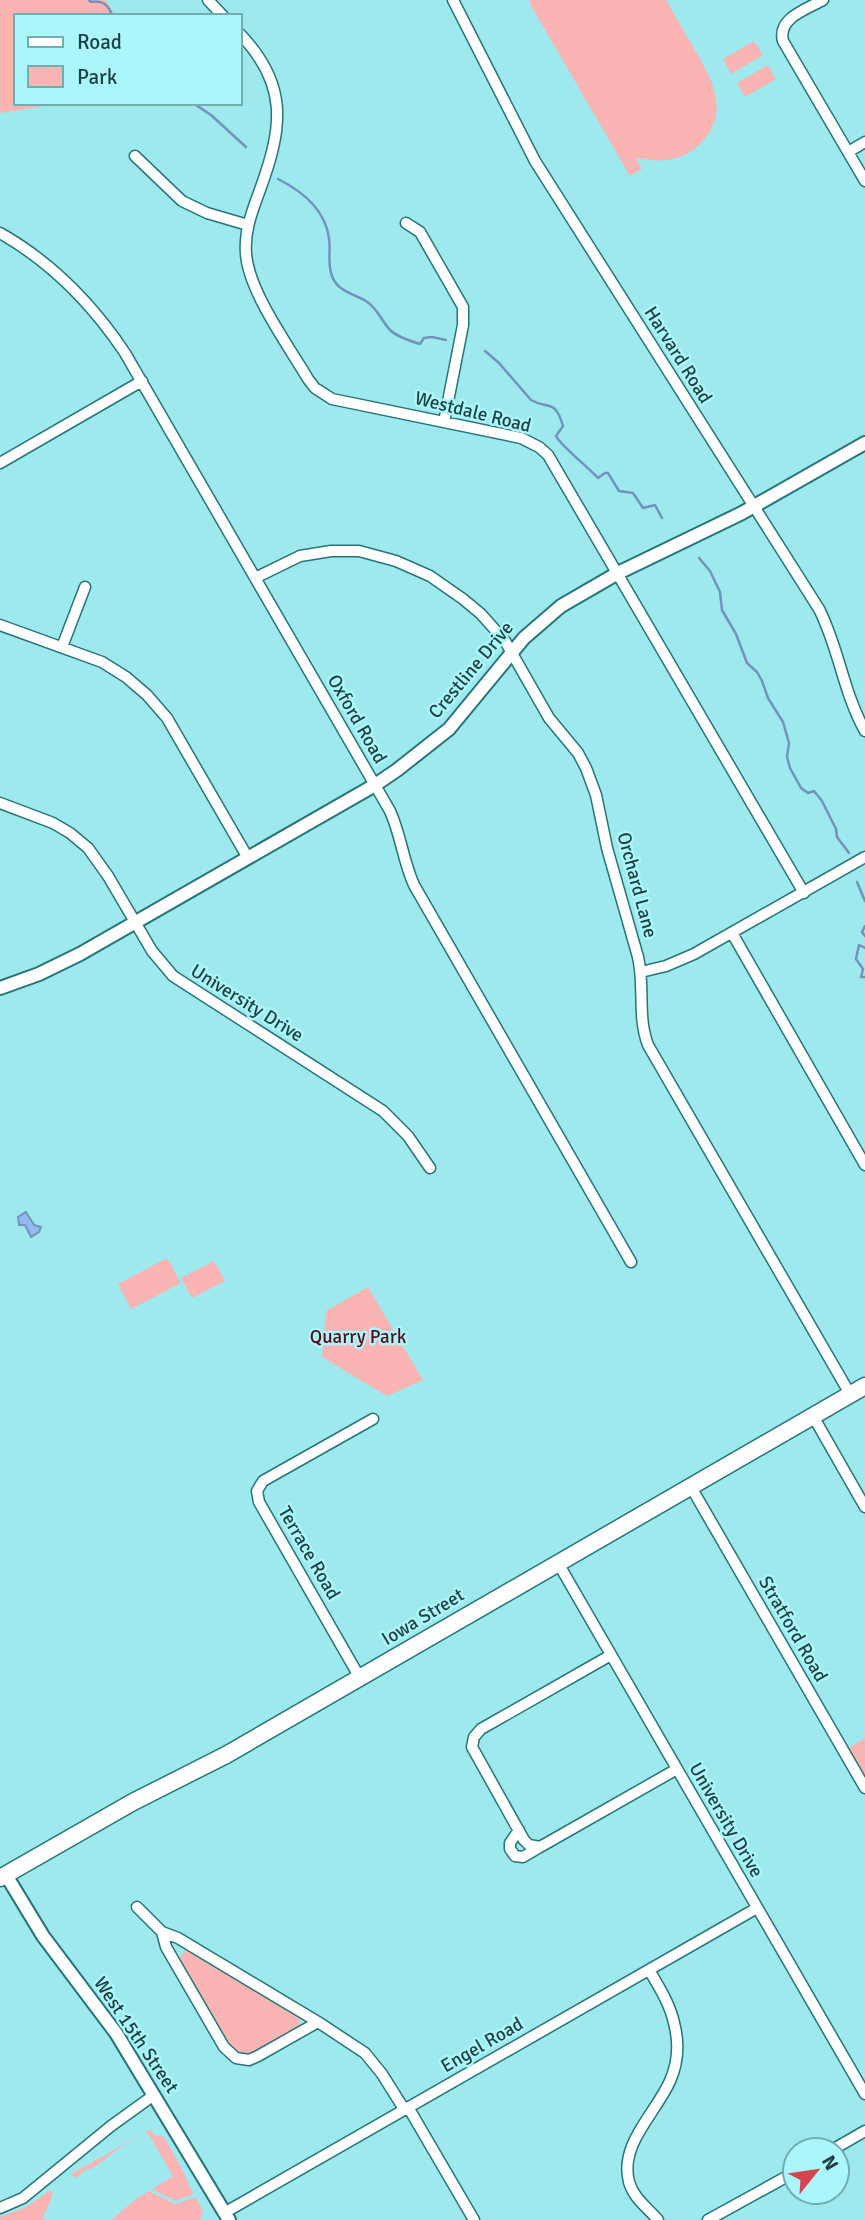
<svg xmlns="http://www.w3.org/2000/svg" width="865" height="2220" font-family="Signika,sans-serif">
  <style>
    .green { fill: #f9b4b3 }
    .water { fill: #95b8f1; stroke: #7294bc; stroke-width: 2 }
    .lines { fill: none; stroke-linecap: round; stroke-linejoin: round }
    .stream { stroke: #7294bc; stroke-width: 2.5 }
    .minor-casing { stroke: #267579; stroke-width: 13 }
    .tertiary-casing { stroke: #267579; stroke-width: 16 }
    .trunk-casing { stroke: #267579; stroke-width: 19 }
    .minor { stroke: #fff; stroke-width: 10 }
    .tertiary { stroke: #fff; stroke-width: 12 }
    .trunk { stroke: #fff; stroke-width: 16 }
    .labels { text-anchor: middle; dominant-baseline: central; stroke-width: 5; stroke-linejoin: round; paint-order: stroke }
    .street-label { font-size: 19px; fill: #1f3f41; stroke: #aaf6fa }
    .park-label { font-size: 19px; fill: #590b16; stroke: #aaf6fa }
  </style>
  <rect width="100%" height="100%" fill="#9de9ed"/>
  <path class="green" d="M0,0H105L116,16H16V103H66L0,113Z
    M530,0H666C675,16 684,31 693,47C712,79 732,112 699,145C682,161 661,163 639,158L636,160L642,169L630,176L530,4Z
    M754,41L763,55L731,74L723,59Z
    M768,65L776,79L745,97L737,83Z
    M167,1258L181,1283L131,1309L118,1284Z
    M214,1261L225,1281L192,1298L181,1278Z
    M368,1287L423,1380L387,1396L322,1357L326,1311Z
    M865,1738V1776L849,1748Z
    M186,1950L299,2016L300,2022L297,2028L251,2055L236,2053L226,2042L180,1962L181,1955Z
    M151,2129L154,2135L164,2137L182,2169L193,2194L175,2201L152,2189L173,2176L148,2133H144L121,2147L90,2170L88,2168L76,2178L71,2174Z
    M50,2190L53,2194C53,2196 45,2212 43,2218L47,2220H0V2217L26,2207Z
    M149,2191L175,2204L196,2197L203,2212L200,2220H111L136,2199Z"/>
  <path class="water" d="M26,1212L34,1225L41,1227L39,1232L31,1237L25,1225H19L18,1217Z"/>
  <g class="lines">
    <path class="stream" d="M89,0L91,2C103,0 109,5 112,16
      M193,103L211,115L246,147
      M278,179C302,191 325,209 329,238C331,251 327,263 332,276C337,291 354,294 366,301C378,309 381,320 390,330C397,337 410,341 420,344L424,338L432,337L446,340
      M485,351L499,363L531,400C548,410 555,398 563,426L556,436C560,445 589,468 598,478L605,473H608L619,491L633,493L643,508L655,505L662,518
      M699,558L710,571L720,592L722,610L736,634L747,663L757,672L762,681L768,698L783,722L789,743L787,757L790,768L801,788L808,793L814,791L822,801L836,829L837,837L849,853
      M857,882L865,901
      M865,926L862,932L865,936
      M865,948L859,945L856,959L863,969L861,977H865"/>
    <g class="minor-casing">
      <path id="minor" d="M208,0L223,16
        M453,0L535,161L819,609C839,648 843,692 865,731
        M823,0C807,9 777,18 783,41L865,181
        M240,34C288,84 283,126 261,187C253,209 244,230 246,254C249,292 288,345 308,379L315,388L332,399L521,438L539,447L548,455L804,893
        M848,152L865,142
        M135,156L182,201L207,213L248,225
        M406,223L420,232L463,307V325L444,422
        M0,233C51,262 93,305 125,353L390,811C401,835 403,861 414,885L631,1262
        M0,463L142,381
        M255,578L300,556L331,551H359L396,561L430,576L463,599L481,614L505,641L549,718L578,753L586,768L596,795L607,848L638,957C645,987 637,1016 648,1045L850,1394
        M0,625L102,662L126,677L147,695L167,718L248,858
        M62,647L85,587
        M0,803L53,823L70,833L88,848L108,876L152,951L173,976L383,1111L408,1136L430,1168
        M732,933L865,1165
        M641,972L666,966L694,954L865,857
        M813,1416L865,1507
        M691,1487L865,1788
        M558,1563L865,2094
        M611,1655L481,1729L474,1737L472,1747L524,1840L529,1845L540,1847L677,1769
        M360,1678L259,1502L257,1491L263,1481L373,1419
        M519,1830L510,1843V1849L515,1856L523,1857L540,1847
        M137,1907L162,1932L178,1938L318,2022L258,2056L249,2060L236,2058L224,2047L166,1947L162,1932
        M649,1970C659,1987 670,2004 674,2023C679,2042 678,2063 670,2081C656,2113 619,2144 629,2182C634,2199 647,2207 658,2220
        M318,2022L365,2053L382,2074L404,2109
        M408,2107L474,2220
        M832,2150L865,2131
        M0,2208L23,2198L111,2126L154,2095
        M224,2213L757,1908
        M708,2220L795,2172"/>
    </g>
    <g class="tertiary-casing">
      <path id="tertiary" d="M0,988L39,974L80,954L375,785L397,770L449,729L524,638L561,606L618,573L742,513L865,443
        M6,1875L43,1936L116,2033L229,2220"/>
    </g>
    <g class="trunk-casing">
      <path id="trunk" d="M0,1878L133,1802L226,1755L865,1386"/>
    </g>
    <use href="#minor" class="minor"/>
    <use href="#tertiary" class="tertiary"/>
    <use href="#trunk" class="trunk"/>
  </g>
  <g class="labels">
    <g class="street-label">
      <text transform="translate(678 355) rotate(58)">Harvard Road</text>
      <text transform="translate(473 412) rotate(14)">Westdale Road</text>
      <text transform="translate(471 670) rotate(-50)">Crestline Drive</text>
      <text transform="translate(357 719) rotate(60)">Oxford Road</text>
      <text transform="translate(637 885) rotate(75)">Orchard Lane</text>
      <text transform="translate(247 1003) rotate(32)">University Drive</text>
      <text transform="translate(309 1553) rotate(60)">Terrace Road</text>
      <text transform="translate(423 1617) rotate(-31)">Iowa Street</text>
      <text transform="translate(793 1629) rotate(60)">Stratford Road</text>
      <text transform="translate(726 1820) rotate(60)">University Drive</text>
      <text transform="translate(136 2035) rotate(56)">West 15th Street</text>
      <text transform="translate(482 2045) rotate(-30)">Engel Road</text>
    </g>
    <g class="park-label">
      <text x="358" y="1337">Quarry Park</text>
    </g>
  </g>
  <rect x="14" y="14" width="228" height="91" fill="#aaf6fa" stroke="#72adb0" stroke-width="2"/>
  <rect x="28" y="37" width="35" height="10" fill="#ffffff" stroke="#72adb0" stroke-width="2"/>
  <text x="77" y="49" font-size="21" fill="#1f3f41">Road</text>
  <rect x="28" y="66" width="35" height="21" fill="#f9b4b3" stroke="#72adb0" stroke-width="2"/>
  <text x="77" y="84" font-size="21" fill="#1f3f41">Park</text>
  <g transform="translate(816 2171) rotate(60)"><circle r="33" fill="#aaf6fa" stroke="#72adb0" stroke-width="2"/>
  <path d="M0-5L12 26L0 18L-12 26Z" fill="#d54550"/>
  <text y="-10" font-size="19" font-weight="bold" text-anchor="middle" fill="#1f3f41">N</text>
  </g>
</svg>
